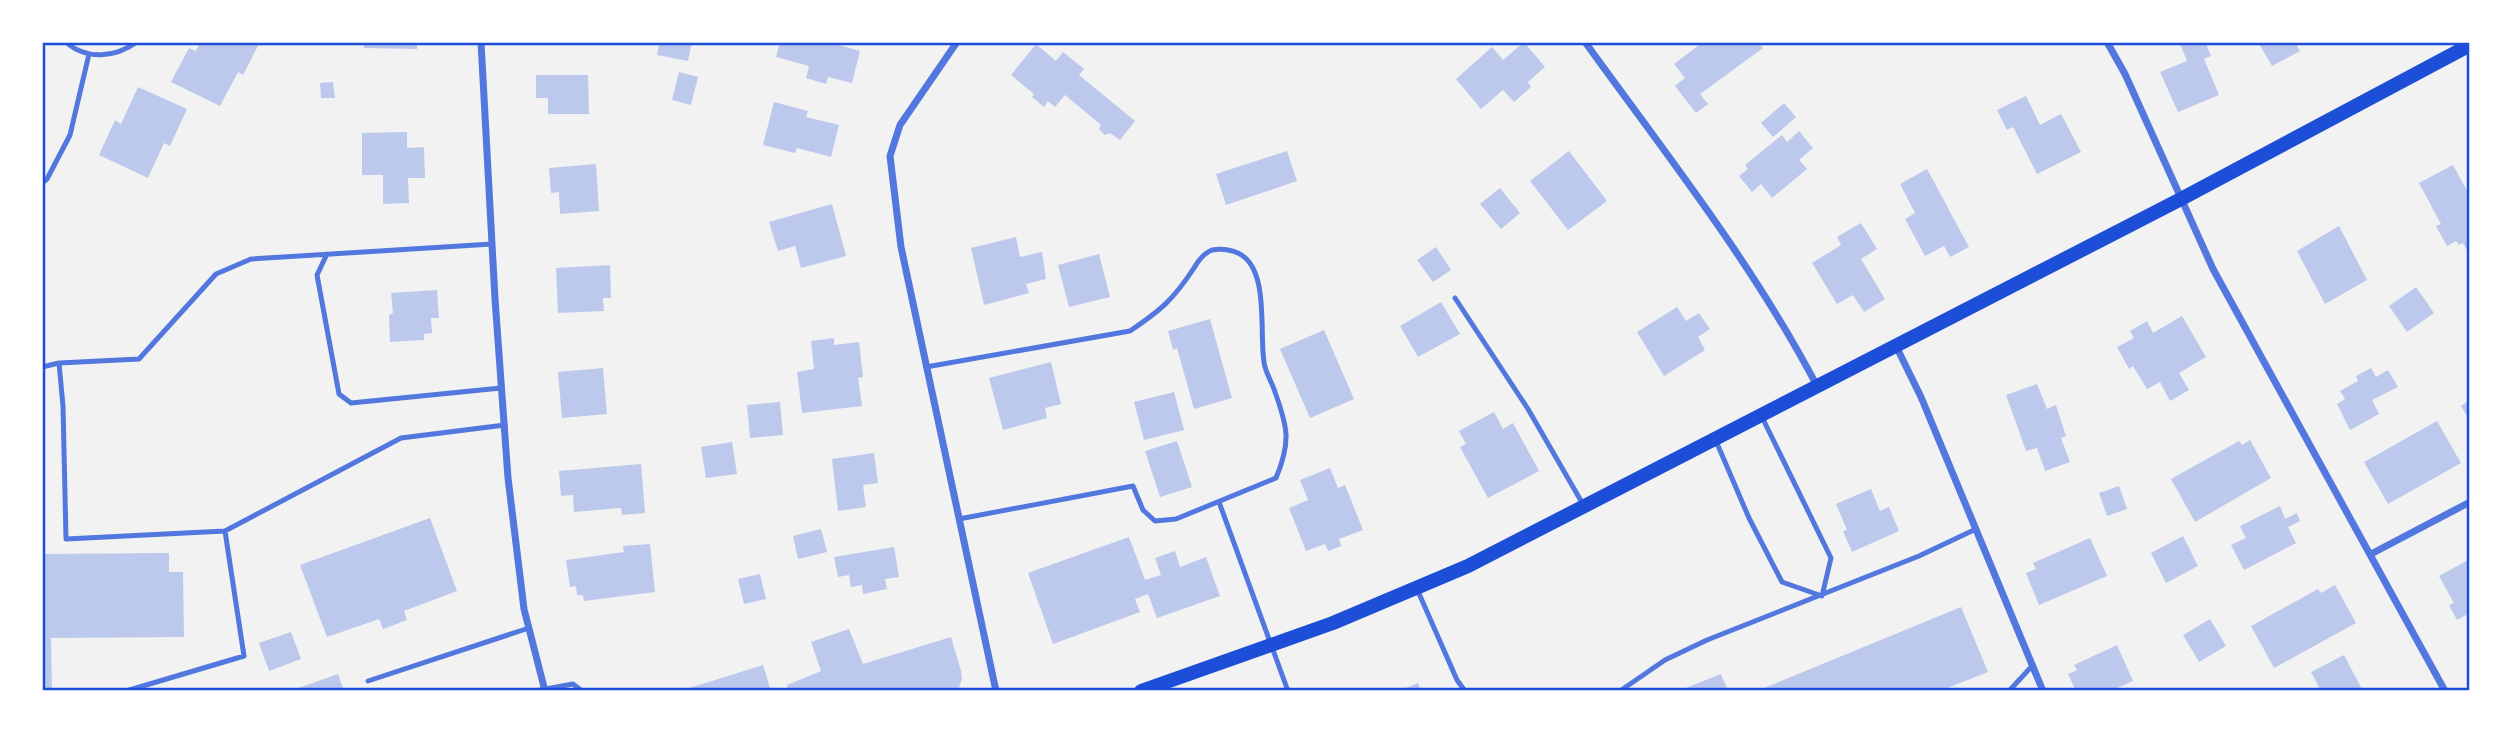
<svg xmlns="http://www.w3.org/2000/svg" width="2512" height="733" font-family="'Exo 2',sans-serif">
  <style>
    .building { fill: #bdc9ec }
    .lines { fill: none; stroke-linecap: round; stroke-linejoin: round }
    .service { stroke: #5277de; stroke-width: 5 }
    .minor { stroke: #5277de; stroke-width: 7 }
    .secondary { stroke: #1d4ed8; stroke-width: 14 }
    .neatline { fill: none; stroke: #1d4ed8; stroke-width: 2.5 }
  </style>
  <rect width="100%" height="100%" fill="#f2f2f2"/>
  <path class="building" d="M200,42H260L243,75L238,72L220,106L171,82L189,48L196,51Z
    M364,42H417V49L364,48Z
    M653,42H692L688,61L657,55L659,45Z
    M780,42H829L860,51L852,83L828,77L826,84L806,78L809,66L776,57Z
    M1524,42L1545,67L1528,82L1531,87L1514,102L1503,90L1481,109L1456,79L1492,47L1503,60Z
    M1703,42H1758L1763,48L1700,94L1708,104L1696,113L1675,86L1685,78L1674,64Z
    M2185,42H2205L2211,56L2204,59L2219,95L2178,112L2160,72L2187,61L2180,44Z
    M2258,42H2295L2300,51L2272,66Z
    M1036,44L1056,61L1063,52L1084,69L1079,75L1135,121L1120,140L1110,133L1105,135L1099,129L1101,125L1065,95L1055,107L1048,101L1044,107L1032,97L1034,94L1011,75Z
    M679,72L698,77L691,105L672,100Z
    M536,75H588L589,114H548V98H536Z
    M333,82L335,98H321L320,83Z
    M138,87L187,109L170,146L164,143L148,178L99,155L115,120L121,124Z
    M2026,96L2040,125L2061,114L2081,152L2037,174L2013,127L2007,130L1997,110Z
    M774,102L808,111L806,117L839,125L831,157L797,148L795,153L763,145Z
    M1784,103L1796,117L1773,137L1761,123Z
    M1799,131L1813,148L1799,160L1807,169L1772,198L1761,184L1752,192L1739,176L1748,169L1745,165L1782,135L1787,142Z
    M407,132V148L424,147L425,178H408L409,203L383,204V175H362V133Z
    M1287,151L1297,181L1226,205L1216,174Z
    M1569,151L1607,201L1568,230L1530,181Z
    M596,164L599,211L560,214L559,192L551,193L549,168Z
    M2453,165L2470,196V256L2463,243L2459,245L2456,241L2447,246L2436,226L2441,224L2419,183Z
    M1927,169L1969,247L1950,257L1944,246L1925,256L1905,219L1915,213L1900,184Z
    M1500,188L1520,213L1501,229L1480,204Z
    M832,204L846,256L801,268L795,246L778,251L769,222Z
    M1861,223L1877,249L1861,259L1885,299L1864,312L1853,295L1837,304L1812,263L1841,245L1837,237Z
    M2339,226L2367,280L2325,304L2297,251Z
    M1016,237L1020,257L1042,252L1046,279L1026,284L1029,293L984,305L971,248Z
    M1436,247L1451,270L1433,282L1417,260Z
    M1099,254L1110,297L1069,307L1058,265Z
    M610,265L611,298H603L604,311L558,313L556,268Z
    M2416,287L2434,313L2407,332L2389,306Z
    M437,290L439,318H431L432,333L424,334V340L390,342L389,315L393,313L391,293Z
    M1441,302L1460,334L1418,357L1400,326Z
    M1677,307L1686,321L1699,313L1710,329L1698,337L1705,350L1664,376L1637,332Z
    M2182,316L2206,357L2179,373L2189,390L2170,401L2160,382L2147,389L2133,366L2129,369L2117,347L2134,338L2130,331L2147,321L2153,333Z
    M1210,319L1232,398L1194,409L1177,348L1173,350L1168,331Z
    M1324,330L1354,399L1310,418L1280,349Z
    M834,338V345L859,342L863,377L858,378L862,406L802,413L797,372L814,369L811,341Z
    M1051,362L1061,404L1045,408L1047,418L1003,430L989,378Z
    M603,368L607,414L562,418L558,372Z
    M2371,368L2376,377L2388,370L2398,387L2372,400L2379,414L2350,430L2337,404L2345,399L2340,391L2358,381L2356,376Z
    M2037,384L2047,409L2056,405L2066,436L2061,438L2070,462L2045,471L2037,448L2026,451L2006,395Z
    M1174,392L1184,430L1144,440L1134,402Z
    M2470,400V421L2461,406Z
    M780,402L783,435L750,438L747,405Z
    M1494,412L1503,429L1513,423L1539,471L1488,498L1460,447L1466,444L1459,431Z
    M2437,421L2461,463L2388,504L2364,462Z
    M2250,440L2271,478L2195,522L2171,479L2239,441L2242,445Z
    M1177,441L1192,487L1160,497L1145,451Z
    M732,442L737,474L706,478L701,447Z
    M874,453L878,483L863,485L866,507L838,511L832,459Z
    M641,464L645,513L622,515L621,508L574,512L573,495L561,496L559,471Z
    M1330,468L1338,488L1345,485L1363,530L1339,539L1341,546L1328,551L1325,544L1306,551L1289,508L1308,500L1300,480Z
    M2119,486L2127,509L2107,516L2099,493Z
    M1871,489L1880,511L1889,507L1899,531L1852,552L1843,531L1847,530L1836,504Z
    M2280,506L2285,519L2297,513L2300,521L2288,527L2296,543L2244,570L2231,545L2246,538L2240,526Z
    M430,518L457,591L404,611L407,620L383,629L379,619L327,637L300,565Z
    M821,529L827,552L798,559L793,536Z
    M2183,536L2198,566L2166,583L2151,553Z
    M42,537H44L45,554L169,553V572H183L184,637L51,638L52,691H42Z
    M1129,537L1145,580L1161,575L1155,558L1175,551L1180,567L1206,557L1220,596L1157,618L1148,594L1135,599L1140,612L1053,644L1028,573Z
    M2090,538L2107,576L2039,605L2026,573L2036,569L2033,563Z
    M650,544L655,592L584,601L583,595H577L576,586L570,587L566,560L624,552L623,546Z
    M894,547L899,577L885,579L887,589L863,594L862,585L851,587L849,575L838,577L834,557Z
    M2470,559V613L2457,620L2449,605L2454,603L2439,576Z
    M760,574L766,599L744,604L738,579Z
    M2335,585L2356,623L2274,668L2251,626L2318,589L2321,593Z
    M1961,607L1988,672L1940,691H1757Z
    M2210,619L2226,646L2199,662L2183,635Z
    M849,629L863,664L951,637L961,671L962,679L958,691H788L787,685L821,671L811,642Z
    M291,632L301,659L269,671L259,643Z
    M2117,645L2133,681L2110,691H2085L2083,688L2076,691L2068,674L2077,670L2074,665Z
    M2344,655L2363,691H2321L2311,672Z
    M763,665L771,691H683V690Z
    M338,674L344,691H290Z
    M1721,674L1728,691H1678Z
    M1418,683L1421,691H1398Z"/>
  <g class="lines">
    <path class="service" d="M66,42C87,61 116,57 137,42
      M42,183L47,179L70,135L89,54
      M492,244L251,259L216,274L139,359L59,363L63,406L66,539L225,531L401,438L505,425
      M327,254L317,275L339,394L351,403L501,388
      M1455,298L1528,409L1584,506
      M42,367L59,363
      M926,367L1130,331C1161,310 1173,300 1194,268C1198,261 1204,253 1212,250C1222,248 1229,249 1238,253C1270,268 1259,332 1264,362C1265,372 1272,382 1275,392C1288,428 1291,442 1276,478L1176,519L1155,521L1143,510L1133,486L959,519
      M1716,441L1749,518L1782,582L1822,596L1831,558L1761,415
      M1219,502L1288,691
      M1417,589L1457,680L1465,691
      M368,681L529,628
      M126,691L244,656L225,531
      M535,691L573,684L582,691
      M1620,691L1665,660L1707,640L1919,556L1976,529
      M2009,691L2033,665"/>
    <path class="minor" d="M481,42L495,299L508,478L524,609L545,691
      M957,42L900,125L890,156L901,247L996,691
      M1585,42C1666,154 1753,264 1817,386
      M2107,42L2125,74L2213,269L2445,691
      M1896,346L1921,397L2043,691
      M2371,554L2470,502"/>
    <path class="secondary" d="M1141,691L1333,623L1468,566L2181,199L2470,45"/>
  </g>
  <rect width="2512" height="733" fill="none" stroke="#ffffff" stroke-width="88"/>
  <rect x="44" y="44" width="2424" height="645" class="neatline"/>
</svg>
